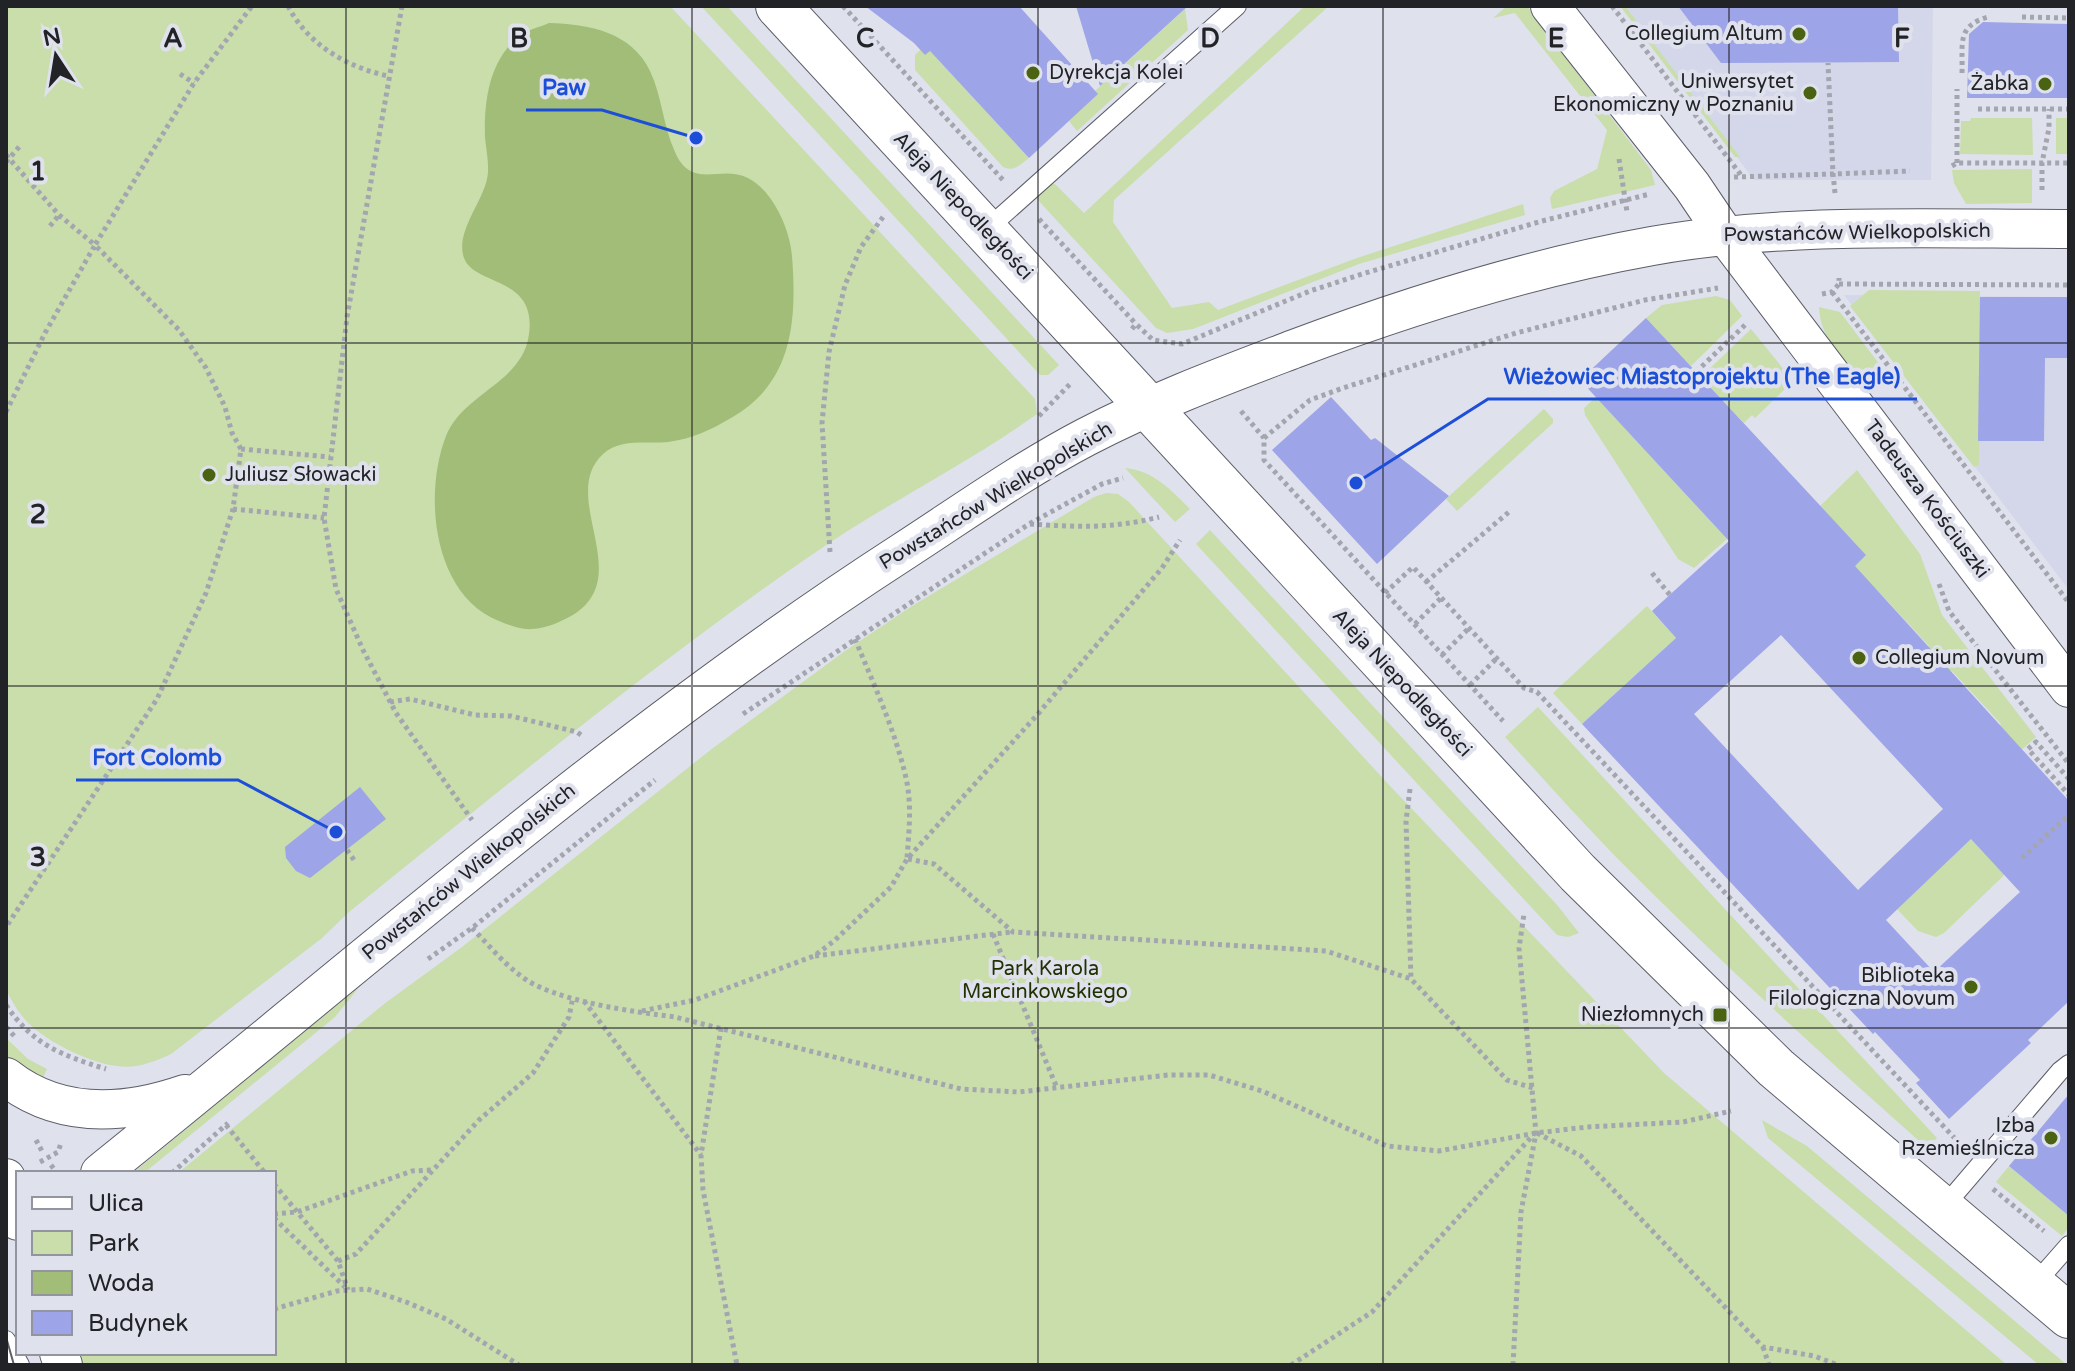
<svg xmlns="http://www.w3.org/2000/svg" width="2075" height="1371" font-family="'Varela Round',sans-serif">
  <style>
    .built { fill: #d4d7ea }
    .green { fill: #c9deab }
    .water { fill: #a2bd77 }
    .building { fill: #9da4e7; fill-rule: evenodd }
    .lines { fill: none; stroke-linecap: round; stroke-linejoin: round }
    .lane-casing { stroke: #5c5e68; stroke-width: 20 }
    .street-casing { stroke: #5c5e68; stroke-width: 40 }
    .secondary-casing { stroke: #5c5e68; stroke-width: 46 }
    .path { stroke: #a4a6af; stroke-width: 5; stroke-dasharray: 4 4; stroke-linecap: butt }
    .lane { stroke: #fff; stroke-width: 18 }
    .street { stroke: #fff; stroke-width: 38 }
    .secondary { stroke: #fff; stroke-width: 44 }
    .tram { stroke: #5f6067; stroke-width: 2 }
    .grid { fill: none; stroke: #222327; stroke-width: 2; stroke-opacity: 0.55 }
    .poi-dot { fill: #496312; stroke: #dfe1ed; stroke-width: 3 }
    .labels { text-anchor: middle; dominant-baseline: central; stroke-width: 8; stroke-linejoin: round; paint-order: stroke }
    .poi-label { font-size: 20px; fill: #222327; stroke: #dfe1ed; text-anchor: end }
    .street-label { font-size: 20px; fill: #222327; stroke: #dfe1ed }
    .park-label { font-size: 20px; fill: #213100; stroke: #dfe1ed }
    .grid-label { font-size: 26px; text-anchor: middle; font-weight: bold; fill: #222327; stroke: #dfe1ed; stroke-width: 8; stroke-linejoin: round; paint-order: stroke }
    .leader { fill: none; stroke: #1d4ed8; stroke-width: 3 }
    .callout-dot { fill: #1d4ed8; stroke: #dfe1ed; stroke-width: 3 }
    .callout-label { font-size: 22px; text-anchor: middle; font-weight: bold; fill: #1d4ed8; stroke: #dfe1ed; stroke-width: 8; stroke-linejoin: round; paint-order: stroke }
  </style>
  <rect width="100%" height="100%" fill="#dfe1ed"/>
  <path class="built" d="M1623,6H1933L1931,180H1754Z
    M1844,295L2069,297V590Z"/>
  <path class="green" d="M6,6H670L1035,399L1037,414C964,466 883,505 810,556C650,666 501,790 349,912L322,938L171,1054C154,1062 136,1069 117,1066C89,1063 40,1039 23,1017C16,1009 11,999 6,990Z
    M701,6H727L1059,365L1048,375H1040Z
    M1305,6H1329L1114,200L1113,222L1172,308L1209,302L1218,310L1357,258L1523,204L1525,215L1359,264L1193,329L1167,333L1156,328L1037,199V195L1051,182L1056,185L1084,213Z
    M1507,6H1527L1651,170L1655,185L1552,209L1550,198L1554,191L1597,169L1607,130L1515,13L1493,18Z
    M1620,6H1625L1740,157H1735Z
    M1185,9L1188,30L1077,131L1069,121L1097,94L1095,91Z
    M920,50L930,51L1029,158C1020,165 1014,172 1003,167L915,70V55Z
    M1971,118H2032L2033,155L1960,154L1961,121H1970Z
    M2056,118H2069V154H2056Z
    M2032,169V203L1966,204L1954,183L1952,170Z
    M1869,290L1980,291L1979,465L1974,467L1850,306Z
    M1716,296L1730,300L1742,316L1691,366L1646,318L1662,305Z
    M1819,307L1840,312L1883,369L1862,385C1844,361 1820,338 1819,307Z
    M1751,329L1789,376L1790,384L1755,418L1752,415L1744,423L1701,377Z
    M1596,397L1727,539L1694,568L1678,559L1585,415L1584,408Z
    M1544,409L1553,419V423L1457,511L1446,499Z
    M1125,468C1154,471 1170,489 1190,509L1175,522Z
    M1857,470L1920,554L1942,615L2036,737L1985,782L1964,758L2001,724L1952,671L1913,706L1891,682L1929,646L1879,592L1816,602L1866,555L1820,506Z
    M1106,493L1118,494L1129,502L1390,786L1664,1073L2007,1365H82L78,1353H274V1173H178L384,1004L462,947L713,748L845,651L912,606L1094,497Z
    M1210,530L1558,906L1579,933L1568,937L1557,935L1196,544Z
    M1647,606L1676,638L1582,724L1553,693Z
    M1538,707L1937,1138L1927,1148C1821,1054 1716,958 1616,857C1578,818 1542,777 1505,737Z
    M1989,822L2022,858L1944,933L1936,937L1918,931L1897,909Z
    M361,985L335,1017L144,1173H133Z
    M6,1038L28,1059L47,1069L42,1080L22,1069L6,1055Z
    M1762,1120L1807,1146L2067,1365H2039L1768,1138Z
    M2009,1166L2069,1216V1227L2062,1236L1996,1182Z"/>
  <path class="water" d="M549,23C588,24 632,32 650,71C662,96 663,126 675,152C692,191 720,164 748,178C773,191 790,229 792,256C797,321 793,383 731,418C711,430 691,439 668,442C647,444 620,438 603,454C557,497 638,577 571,616C558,623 547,628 532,629C521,630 509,625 499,621C433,595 423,495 446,436C463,393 523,383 529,334C537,276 474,286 464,258C455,233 482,203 487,179C490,166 486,150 485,137C484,101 489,61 519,36C527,30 540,27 549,23Z"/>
  <path class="building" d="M865,6H1019L1098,94L1029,158L930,51L925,55L914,43Z
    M1076,6H1188L1100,86Z
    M1678,6H1898L1899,62L1721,63Z
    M1983,22L2069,24V98H1967L1969,34Z
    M1980,297H2069V358H2045L2044,441H1978Z
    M1646,318L1866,555L1855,566L2069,801V1001L2028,1040L2031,1043L1949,1119L1916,1083L1920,1080L1875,1032L1873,1034L1582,724L1676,638L1652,611L1729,541L1580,380ZM1781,635L1943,809L1858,890L1694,714ZM1971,839L2020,892L1934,972L1886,920Z
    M1331,397L1371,440L1375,438L1449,496L1377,564L1272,450Z
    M360,787L386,819L310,878L296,871L286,858L285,847Z
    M2069,1094V1216L2009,1166Z"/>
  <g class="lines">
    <g class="lane-casing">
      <path id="lane" d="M986,230L1237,6
        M1942,1209L2060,1071L2069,1064
        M2033,1286L2069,1245
        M6,1340L20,1365"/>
    </g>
    <g class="street-casing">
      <path id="street" d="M1550,6L1692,186L1725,235L2069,688
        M6,1077C59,1119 124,1115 185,1094
        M100,1173C364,961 619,735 904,551C964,512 1023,470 1086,437C1153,402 1223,376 1294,349C1411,305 1529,268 1652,246C1786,222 1933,229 2069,229
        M6,1178L18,1221
        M59,1353L63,1365"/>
    </g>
    <g class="secondary-casing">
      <path id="secondary" d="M778,6L1578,873L1776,1068L2069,1316"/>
    </g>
    <path class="path" d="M288,6C308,45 347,67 388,76
      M402,6L347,317L324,518L336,589L363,650L396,713L472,820
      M843,6L1003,180
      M1612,6L1741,175
      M2022,17L2069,18
      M1962,73C1963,44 1956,26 1988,17
      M180,74L194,83
      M1978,109H2069
      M6,155L59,215L95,245L194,83L252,6
      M1619,159L1627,212
      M6,162L20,146
      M1957,163V89
      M1952,166L1957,163H2069
      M1734,177L1833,174L1828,63
      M2042,190V163L2049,128V109
      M1835,193L1833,174L1910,171
      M1039,219L1136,324
      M50,226L59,215
      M1839,284L2069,285
      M1832,292L2069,603
      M1822,294L1832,292L1839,284V278
      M1132,329L1136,324L1153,340L1182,344L1310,291L1362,274L1542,221L1650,194
      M1696,372L1745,325
      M1241,411L1264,438V460L1503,721
      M6,412L45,333L95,245L179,330L206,368L225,407L232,433L241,449L233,509L206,593L157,699L6,927
      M1039,416L1071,383
      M1264,438L1310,400L1343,388L1516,333L1645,300L1718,288
      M241,449L330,457
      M233,509L324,518
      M1030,524C1077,527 1112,529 1159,517
      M830,552L822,423L829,352L845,285L861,247L883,217
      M1652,573L1670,595
      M1426,582L1509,512
      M1939,584L1949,611L2069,764
      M1385,593L1413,567L1524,688L1537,692L1962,1146
      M1415,624L1441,598
      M855,639C874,685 895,730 906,778C912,804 909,831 907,858
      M1442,655L1469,628
      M1470,685L1497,658
      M390,702L410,699L475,715L511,716L577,732L581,735
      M743,714L1029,524L1102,484L1123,478
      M2069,779L2036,742L2028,749L2069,795
      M1410,789L1406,821L1411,979
      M347,850L354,860
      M2022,858L2069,815
      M908,859L934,864L1013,932L1326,951L1411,979L1507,1080L1533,1088
      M472,928C488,944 503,963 521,976C552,1001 635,1012 675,1017L961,1089L1019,1092L1168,1075H1209L1262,1091L1387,1146L1439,1151L1536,1133L1587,1127L1683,1122L1731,1111
      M993,934L1057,1088
      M815,956L1011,932
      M428,959L472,928L655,780
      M584,1001L701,1155
      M6,1005C33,1045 61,1055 106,1069
      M642,1011L695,1000L814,956L834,941L891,887L907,859L1037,715L1162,568L1180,540
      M6,1027L16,1038
      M721,1028L701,1155L703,1190L737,1365
      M226,1125L265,1173
      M1537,1133L1581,1156L1763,1347L1814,1356L1838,1365
      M36,1140L43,1153
      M40,1162L58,1152L61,1143
      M51,1165L57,1173
      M172,1173L228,1123
      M274,1184L338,1261L348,1290
      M1993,1189L2044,1231
      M274,1214L297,1212L412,1171L432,1170
      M274,1218L345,1287
      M338,1261L356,1254L479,1120L533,1073L569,1017L573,997
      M274,1309L337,1291L367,1289L406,1302L446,1319L519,1365
      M1763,1347L1769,1365
      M1291,1365L1372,1312L1535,1133
      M1513,1365L1521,1212L1536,1133L1519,948L1524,914"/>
    <use href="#lane" class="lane"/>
    <use href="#street" class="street"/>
    <use href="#secondary" class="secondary"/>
    <path class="tram" d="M6,1337L14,1365"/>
  </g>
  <path class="grid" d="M346,6V1365M692,6V1365M1038,6V1365M1383,6V1365M1729,6V1365M6,343H2069M6,686H2069M6,1028H2069"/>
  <g class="poi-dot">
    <circle cx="1799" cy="34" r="8"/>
    <circle cx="1033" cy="73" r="8"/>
    <circle cx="2045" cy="84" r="8"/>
    <circle cx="1810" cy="93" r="8"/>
    <circle cx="209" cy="475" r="8"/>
    <circle cx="1859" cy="658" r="8"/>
    <circle cx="1971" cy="987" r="8"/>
    <rect x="1712" y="1007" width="16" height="16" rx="4"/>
    <circle cx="2051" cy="1138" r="8"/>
  </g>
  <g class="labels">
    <g class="poi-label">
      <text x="1783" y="34">Collegium Altum</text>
      <text x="1049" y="73" text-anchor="start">Dyrekcja Kolei</text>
      <text x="1794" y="82">Uniwersytet<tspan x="1794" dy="23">Ekonomiczny w Poznaniu</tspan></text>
      <text x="2029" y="84">Żabka</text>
      <text x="225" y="475" text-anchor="start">Juliusz Słowacki</text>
      <text x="1875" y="658" text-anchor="start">Collegium Novum</text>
      <text x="1955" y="976">Biblioteka<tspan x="1955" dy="23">Filologiczna Novum</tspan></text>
      <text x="1704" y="1015">Niezłomnych</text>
      <text x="2035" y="1126">Izba<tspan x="2035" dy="23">Rzemieślnicza</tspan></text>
    </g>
    <g class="street-label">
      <text transform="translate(963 206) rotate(47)">Aleja Niepodległości</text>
      <text transform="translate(1857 233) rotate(-1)">Powstańców Wielkopolskich</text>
      <text transform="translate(996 496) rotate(-31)">Powstańców Wielkopolskich</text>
      <text transform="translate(1927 499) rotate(53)">Tadeusza Kościuszki</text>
      <text transform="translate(1402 683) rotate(47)">Aleja Niepodległości</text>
      <text transform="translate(469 872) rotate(-39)">Powstańców Wielkopolskich</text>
    </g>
    <g class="park-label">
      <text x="1045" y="969">Park Karola<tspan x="1045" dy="23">Marcinkowskiego</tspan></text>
    </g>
  </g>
  <g class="grid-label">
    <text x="173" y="47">A</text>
    <text x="519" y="47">B</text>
    <text x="865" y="47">C</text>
    <text x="1210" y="47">D</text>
    <text x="1556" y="47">E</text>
    <text x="1902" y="47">F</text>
    <text x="38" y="180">1</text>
    <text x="38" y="523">2</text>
    <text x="38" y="866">3</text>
  </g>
  <path class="leader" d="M696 138L602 110H526M1356 483L1488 399H1917M336 832L238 780H76"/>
  <g class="callout-dot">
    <circle cx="696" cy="138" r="8"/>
    <circle cx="1356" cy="483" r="8"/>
    <circle cx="336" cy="832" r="8"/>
  </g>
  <g class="callout-label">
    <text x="564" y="95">Paw</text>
    <text x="1702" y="384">Wieżowiec Miastoprojektu (The Eagle)</text>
    <text x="157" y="765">Fort Colomb</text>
  </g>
  <rect width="2075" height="1371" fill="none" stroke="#222327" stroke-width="16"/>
  <rect x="16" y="1171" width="260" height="184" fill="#dfe1ed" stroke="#93959e" stroke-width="2"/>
  <rect x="32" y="1197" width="40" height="12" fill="#ffffff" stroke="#93959e" stroke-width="2"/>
  <text x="88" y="1211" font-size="24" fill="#222327">Ulica</text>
  <rect x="32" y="1231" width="40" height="24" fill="#c9deab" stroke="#93959e" stroke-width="2"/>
  <text x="88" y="1251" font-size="24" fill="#222327">Park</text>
  <rect x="32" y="1271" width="40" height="24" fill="#a2bd77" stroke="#93959e" stroke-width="2"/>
  <text x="88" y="1291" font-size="24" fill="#222327">Woda</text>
  <rect x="32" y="1311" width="40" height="24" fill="#9da4e7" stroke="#93959e" stroke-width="2"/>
  <text x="88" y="1331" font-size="24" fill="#222327">Budynek</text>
  <g transform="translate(56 56) rotate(348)" stroke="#dfe1ed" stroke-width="6" paint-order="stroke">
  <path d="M0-6L14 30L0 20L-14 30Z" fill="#222327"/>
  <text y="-12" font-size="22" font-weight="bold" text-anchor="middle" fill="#222327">N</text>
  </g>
</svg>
